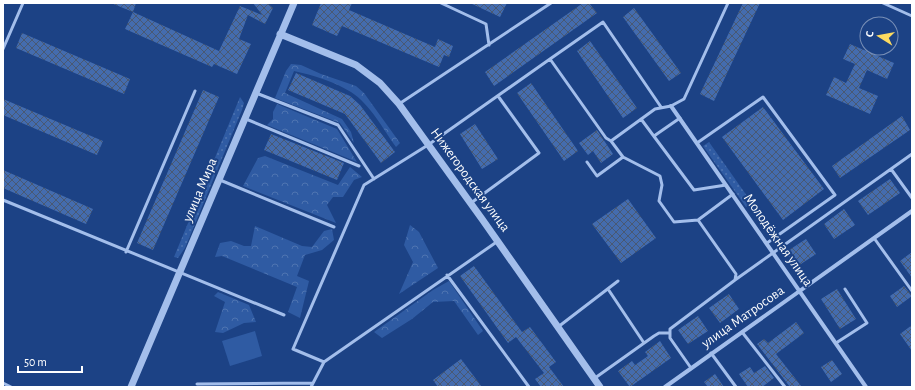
<svg xmlns="http://www.w3.org/2000/svg" width="915" height="390" font-family="'Alegreya Sans',sans-serif">
  <style>
    .grass { fill: url(#grass-dots) }
    .forest { fill: url(#forest-crowns) }
    .park { fill: #2f5ba3 }
    .building { fill: url(#building-cross-hatch) }
    .lines { fill: none; stroke-linecap: round; stroke-linejoin: round }
    .service { stroke: #a3beeb; stroke-width: 3 }
    .minor { stroke: #a3beeb; stroke-width: 4 }
    .tertiary { stroke: #a3beeb; stroke-width: 7 }
    .labels { text-anchor: middle; dominant-baseline: central; stroke-width: 4; stroke-linejoin: round; paint-order: stroke }
    .street-label { font-size: 14px; fill: #fff; stroke: #1c4285 }
  </style>
  <defs>
    <pattern id="grass-dots" width="8" height="8" patternUnits="userSpaceOnUse"><rect width="8" height="8" fill="#2f5ba3"/><path d="M2 2h.1M6 6h.1" fill="none" stroke="#4e74b1" stroke-width="1.8" stroke-linecap="round"/></pattern>
    <pattern id="forest-crowns" width="20" height="18" patternUnits="userSpaceOnUse"><rect width="20" height="18" fill="#2f5ba3"/><path d="M2 6a3 3 0 1 1 6 0M12 15a3 3 0 1 1 6 0" fill="none" stroke="#4e74b1"/></pattern>
    <pattern id="building-cross-hatch" width="8" height="8" patternUnits="userSpaceOnUse"><rect width="8" height="8" fill="#446cae"/><path d="M0 0l8 8M0 8l8-8" fill="none" stroke="#495973"/></pattern>
  </defs>
  <rect width="100%" height="100%" fill="#1c4285"/>
  <path class="grass" d="M240,97L244,103L242,110L185,248L178,258L174,257Z
    M709,142L752,203L746,207L703,146Z"/>
  <path class="forest" d="M291,64L301,65L321,74L356,86L364,93L400,143L396,147C383,129 370,104 351,92C335,82 313,75 294,71L285,93L342,119L351,132L354,143L340,123L275,98L286,71Z
    M277,104L337,129L357,162L267,125L273,119V112Z
    M265,156L338,185L350,167L362,177L354,180L343,197H333L327,205L336,223L243,186L258,158Z
    M410,225L419,232L438,268L399,294L413,262L404,245Z
    M255,226L302,246L312,247L324,231L332,229L334,240L322,250L305,255L297,276L309,281L300,318L288,312L297,287L222,256L215,257L220,243L231,241L244,246H251Z
    M449,281L483,331L478,335L454,301L433,302L412,319L382,338L374,332L433,290Z
    M218,292L249,305L256,322L244,323L223,333L215,332L225,302L214,296Z"/>
  <path class="park" d="M255,331L262,356L230,366L222,341Z"/>
  <path class="building" d="M111,3H136L133,12Z
    M253,3H267L273,8L265,24L248,15L239,39L251,44L237,74L214,64L212,67L125,29L133,12L219,51L240,6L262,15Z
    M321,3H352L349,10L435,47L438,39L453,46L449,57L444,55L439,67L342,26L337,36L312,25Z
    M470,3H507L500,17Z
    M583,3H589L597,13L494,86L485,72Z
    M743,3H760L714,101L700,94Z
    M634,8L681,73L669,81L623,17Z
    M22,33L130,79L124,94L16,48Z
    M590,41L637,108L623,118L577,51Z
    M850,44L894,63L887,79L867,70L859,88L878,96L870,114L826,95L834,77L846,83L855,64L843,59Z
    M296,73L350,96L360,105L395,152L381,163L345,114L288,90Z
    M531,83L578,151L564,161L517,93Z
    M203,90L219,97L153,250L137,243Z
    M3,99L103,141L97,155L3,115Z
    M763,107L824,189L783,220L722,137Z
    M902,116L910,130L840,178L832,166Z
    M475,124L498,159L482,169L460,134Z
    M597,130L613,154L601,163L593,151L588,155L579,143Z
    M271,134L344,163L337,180L264,150Z
    M3,170L93,209L86,224L3,188Z
    M890,179L900,193L868,215L858,201Z
    M628,199L656,238L621,263L592,224Z
    M844,209L855,225L834,239L824,224Z
    M806,239L816,254L795,268L786,252Z
    M912,252V278L900,261Z
    M474,266L522,332L530,327L556,362L549,367L564,387H541L535,379L544,373L516,337L508,343L460,276Z
    M904,286L912,296L897,307L890,296Z
    M837,289L856,319L840,329L821,299Z
    M729,294L739,309L720,323L709,308Z
    M698,316L708,331L688,344L678,330Z
    M796,322L804,333L776,354L802,387H790L757,344L764,339L768,343Z
    M912,325V351L900,334Z
    M660,341L671,358L630,387L618,371L632,361L635,365L648,356L645,352Z
    M461,359L482,387H438L433,380Z
    M832,360L842,374L831,382L821,367Z
    M765,366L774,378L762,387H748L739,374L750,367L754,373Z
    M715,374L724,387H708L704,382Z"/>
  <g class="lines">
    <path class="service" d="M441,3L486,24L489,45
      M883,3L912,16
      M3,49L23,3
      M550,59L603,22L661,107
      M256,93L338,125L374,179
      M399,104L551,3
      M246,119L359,166
      M641,119L694,190L726,185
      M654,136L680,118
      M697,143L763,97L835,195L767,243
      M623,157L660,176L662,185L659,201L674,222L698,220L733,194
      M587,162L597,176L623,157L611,141
      M891,169L912,198
      M220,180L334,227
      M3,200L284,315
      M471,203L539,153L498,96
      M874,238L912,291
      M126,252L195,91
      M447,275L529,387
      M735,280L912,154
      M608,289L644,343
      M558,327L618,281
      M742,332L785,387
      M836,343L867,323L845,289
      M711,353L736,387
      M324,362L293,349L364,185L428,145L550,59L606,138L611,141L655,109L671,106L684,99L728,3
      M691,368L670,338V329L735,280L736,274L698,220
      M595,378L654,336L659,333H669
      M3,383L11,387
      M197,384L313,383
      M311,387L324,362L498,241"/>
    <path class="minor" d="M671,106L866,387
      M665,387L912,211"/>
    <path class="tertiary" d="M280,34L356,65L380,83L399,104L482,219L600,387
      M131,387L294,3"/>
  </g>
  <g class="labels">
    <g class="street-label">
      <text transform="translate(470 180) rotate(54)">Нижегородская улица</text>
      <text transform="translate(200 190) rotate(-67)">улица Мира</text>
      <text transform="translate(778 240) rotate(55)">Молодёжная улица</text>
      <text transform="translate(743 317) rotate(-35)">улица Матросова</text>
    </g>
  </g>
  <rect width="915" height="390" fill="none" stroke="#ffffff" stroke-width="8"/>
  <g transform="translate(879 36) rotate(281)"><circle r="19" fill="#1c4285" stroke="#778eb6"/>
  <path d="M0-3L7 15L0 10L-7 15Z" fill="#fcda60"/>
  <text y="-6" font-size="11" font-weight="bold" text-anchor="middle" fill="#ffffff">С</text>
  </g>
  <path d="M18 366v6h64v-6" fill="none" stroke="#ffffff" stroke-width="2"/>
  <text x="24" y="366" font-size="12" fill="#ffffff" stroke="#1c4285" stroke-width="3" paint-order="stroke">50 m</text>
</svg>
